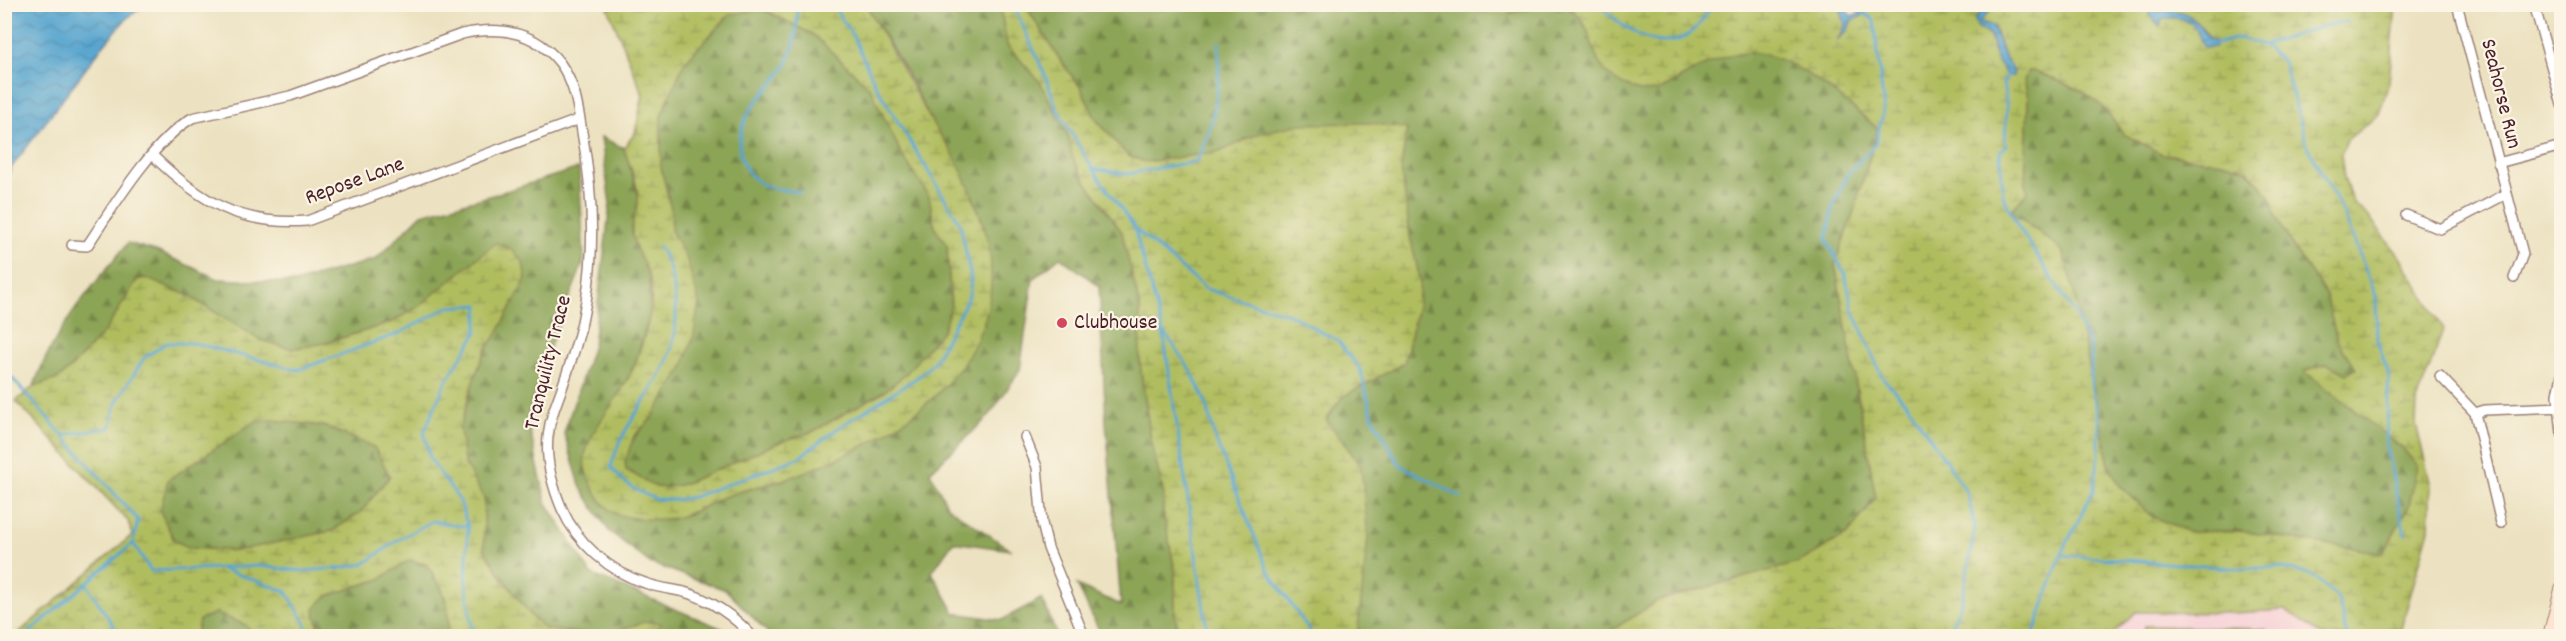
<svg xmlns="http://www.w3.org/2000/svg" width="2566" height="641" font-family="Dekko,sans-serif">
  <style>
    .built { fill: #f6cfd6 }
    .grass { fill: #b0bd5f; stroke: #7d6e45; stroke-width: 1.5 }
    .forest { fill: url(#forest-firs); stroke: #6b6240; stroke-width: 1.5 }
    .wetland { fill: url(#wetland-marsh); stroke: #7d6e45; stroke-width: 1.5; fill-rule: evenodd }
    .water { fill: url(#water-waves); stroke: #50627d; stroke-width: 1.5 }
    .lines { fill: none; stroke-linecap: round; stroke-linejoin: round }
    .stream { stroke: #55a4cf; stroke-width: 3 }
    .street-casing { stroke: #9b8076; stroke-width: 12 }
    .secondary-casing { stroke: #9b8076; stroke-width: 16 }
    .street { stroke: #fff; stroke-width: 9 }
    .secondary { stroke: #fde4d1; stroke-width: 14 }
    .poi-dot { fill: #d1495b; stroke: #fcf5e5; stroke-width: 2 }
    .labels { text-anchor: middle; dominant-baseline: central; stroke-width: 4.5; stroke-linejoin: round; paint-order: stroke }
    .street-label { font-size: 22px; fill: #4a1f2b; stroke: #fcf5e5 }
    .poi-label { font-size: 22px; fill: #4a1f2b; stroke: #fcf5e5; text-anchor: start }
  </style>
  <defs>
    <pattern id="forest-firs" width="22" height="20" patternUnits="userSpaceOnUse" patternTransform="scale(1.5)"><rect width="22" height="20" fill="#8ca456"/><path d="M5 1l3.5 6h-7zM16 11l3.5 6h-7z" fill="#748547"/></pattern>
    <pattern id="wetland-marsh" width="20" height="14" patternUnits="userSpaceOnUse" patternTransform="scale(1.5)"><rect width="20" height="14" fill="#b0bd5f"/><path d="M1 5h8M5 5V1M11 12h8M15 12V8" fill="none" stroke="#91994f"/></pattern>
    <pattern id="water-waves" width="16" height="10" patternUnits="userSpaceOnUse" patternTransform="scale(1.5)"><rect width="16" height="10" fill="#55a4cf"/><path d="M0 5q4-4 8 0t8 0" fill="none" stroke="#4885a8"/></pattern>
  </defs>
  <rect width="100%" height="100%" fill="#fcf5e5"/>
  <filter id="ink" filterUnits="userSpaceOnUse"><feTurbulence type="fractalNoise" baseFrequency=".0167" numOctaves="2"/><feDisplacementMap in="SourceGraphic" scale="12" xChannelSelector="R" yChannelSelector="G"/><feConvolveMatrix kernelMatrix="1 2 1 2 8 2 1 2 1" color-interpolation-filters="sRGB"/></filter>
  <filter id="wash" filterUnits="userSpaceOnUse"><feTurbulence type="fractalNoise" baseFrequency=".008" numOctaves="4" result="noise"/><feDisplacementMap in="SourceGraphic" scale="24" xChannelSelector="R" yChannelSelector="G"/><feGaussianBlur stdDeviation="1.35" result="paint"/><feColorMatrix in="noise" values="0 0 0 0 0 0 0 0 0 0 0 0 0 0 0 0 0 1.4 0 .05"/><feComposite in="paint" operator="in"/></filter>
  <g filter="url(#wash)">
    <rect width="100%" height="100%" fill="#ece2c1"/>
    <path class="built" d="M2127,592L2300,609L2322,636H2108Z"/>
    <path class="grass" d="M2145,626L2264,629L2266,634L2284,636H2142Z"/>
    <path class="forest" d="M1461,4L1465,8L1485,12L1511,13L1529,5H1564L1578,15L1587,29L1598,60L1662,89C1688,74 1715,56 1745,53C1786,48 1848,103 1878,129L1854,211L1835,264L1876,498L1848,534L1798,563L1657,601L1603,636H1357L1361,466L1326,420L1342,397L1404,363L1418,306L1420,280L1410,236L1401,167L1407,129L1260,133L1220,152L1145,162L1128,156L1095,118L1081,88L1062,63L1025,5Z
      M866,5H1000L1007,45L1040,82L1069,137L1072,156L1083,177L1122,232L1140,308V362L1151,441L1164,495L1163,512L1175,570V616L1181,636H1102L1077,585L1121,605L1106,422L1099,286L1060,257L1033,279L1020,370L989,416L930,472L948,507L1011,550L953,542L932,572L955,613L1002,620L1042,598L1057,636H771L726,590L650,563L609,531L581,488L564,433L593,345L610,204L601,137L624,148L639,197L632,231L649,278L651,311L633,370L588,444L584,469L604,505C618,508 671,519 681,517C696,513 711,501 726,496C748,488 771,485 792,477C888,439 1003,376 990,256C986,213 957,163 935,127C926,113 920,97 912,83C898,56 881,31 866,5Z
      M762,9L814,35L870,88L902,155L929,196L935,228L947,245L951,305L943,330L905,375L885,391L812,432L780,442L684,484L665,488L656,487L626,470C622,449 638,432 652,418L687,260L671,230L672,214L661,167V116L684,63L730,14Z
      M2028,71H2035L2084,92L2102,106L2124,134L2162,154L2223,162L2247,169L2271,197L2275,214L2291,244L2326,295L2337,340L2356,369L2347,374L2327,364L2305,372L2401,447L2418,465L2409,506L2383,553L2239,531L2189,532L2153,517L2120,486L2109,466L2074,292L2062,250L2011,211L2028,191L2025,184L2028,98L2024,80Z
      M579,168L584,261L550,346L527,418L546,502L591,574L725,630L731,636H653L661,623L645,622L600,636L545,629L532,617L501,576L484,549V499L464,462L460,427L473,381L486,349L496,336V243L418,307L390,323L326,343L292,349L260,340L187,295L145,278L137,280L106,330L71,368L58,379L34,386C52,333 92,286 128,243L156,251L218,279L294,283L376,259L422,214L490,196Z
      M273,420L324,426L374,447L390,476L360,513L332,531L236,551L189,548L174,540L160,511L168,480L256,421Z
      M408,560L426,564C445,591 450,604 448,636H321L314,608L327,596L380,579Z
      M215,613L246,625L255,636H196L199,620Z"/>
    <path class="wetland" d="M607,5H866C888,44 911,84 933,124C938,133 945,140 950,149C965,175 986,224 990,254C1005,374 891,441 794,476C772,484 748,488 726,496C711,502 697,511 682,516C668,521 631,520 617,514C601,506 592,488 586,472C575,441 624,396 634,366C644,339 658,303 648,274C643,260 631,243 632,229C632,219 637,210 638,200C639,184 628,163 624,148L635,133L643,95ZM763,9L814,35L870,88L902,155L929,196L935,228L947,245L951,305L943,330L905,375L885,391L812,432L780,442L684,484L665,488L656,487L626,470L625,462L634,436L652,418L683,367L694,335L699,301L687,260L671,230L672,214L661,167V116L684,63L730,14Z
      M1000,5H1025L1062,63L1081,88L1095,118L1128,156L1145,162L1220,152L1260,133L1301,124L1371,123L1407,129L1401,167L1410,236L1420,280L1418,306L1404,363L1342,397L1326,419L1361,466L1368,537L1357,636H1181L1175,616V570L1163,512L1164,495L1151,441L1140,362V308L1122,232L1083,177L1072,156L1069,137L1040,82L1007,45Z
      M1461,5H1529C1524,7 1517,11 1512,12C1498,16 1471,13 1461,5Z
      M1564,5H1840C1842,18 1850,24 1840,36L1848,30L1851,21L1865,14V5H1883L1894,9L1916,5H1941L1956,13L1981,5L1983,11L1975,18L1978,29C1996,36 1989,41 1995,55C1998,62 2003,70 2008,76L2014,71L2004,57L1994,26L1979,22L1989,11L1991,5H2149V15L2160,26L2161,21C2171,14 2190,19 2196,29C2200,35 2199,41 2204,47H2214C2201,21 2189,8 2158,11V5H2396L2389,82L2379,114L2347,140L2341,154L2344,178L2353,203L2369,217L2398,254L2444,329L2417,401L2416,424L2431,486L2429,529L2399,636H2323L2285,610L2233,613L2135,612L2111,636H1603L1657,601L1798,563L1848,534L1876,498L1835,264L1854,211L1878,129C1848,103 1787,48 1745,53C1715,56 1688,74 1662,89C1639,98 1607,81 1597,58C1591,44 1589,27 1579,16C1575,11 1568,8 1564,5ZM2028,71H2036L2084,92L2102,106L2124,134L2162,154L2223,162L2247,169L2271,197L2275,214L2291,244L2326,295L2337,340L2356,369L2347,374L2327,364L2304,371L2401,447L2417,465L2409,506L2383,553L2239,531L2189,532L2153,517L2120,486L2109,466L2074,292L2062,250L2011,211L2028,191L2025,184L2028,98L2024,80Z
      M496,243L511,249L523,262L526,279L496,336L486,349L473,381L460,427L464,462L484,499V549L501,576L532,617L545,629L588,636H448C450,604 446,591 426,564L409,560L380,579L327,596L314,609L321,636H255L246,625L215,613L199,620L196,636H15L132,535L128,521L16,401L34,386L58,379L71,368L106,330L137,280L145,278L187,295L260,340L292,349L326,343L390,323L418,307ZM273,420L324,426L374,447L390,476L360,513L332,531L236,551L189,548L174,540L160,511L168,480L256,421Z
      M645,622L661,623L653,636H600Z"/>
    <path class="water" d="M5,4L145,5L126,19L102,47L11,168L5,183Z
      M1840,5H1843L1851,16L1859,13V5H1865V14L1851,21L1848,30L1837,40C1851,22 1842,23 1840,5Z
      M1941,5L1960,7L1965,5H1991L1990,11L1980,22L1993,26L2004,57L2014,71L2013,76H2007C2003,70 1998,62 1995,55C1993,50 1994,45 1992,40C1987,29 1975,31 1975,19L1982,11L1981,6L1956,13Z
      M2149,5H2158V11C2189,8 2193,17 2210,40L2215,42V47H2204C2199,42 2200,35 2196,29C2190,19 2171,14 2161,21L2160,26L2149,15Z"/>
    <g class="lines">
      <path class="stream" d="M797,4C798,24 796,45 787,63C778,83 755,97 746,118C736,140 736,163 756,180C766,189 787,190 800,192
        M1013,4L1045,75L1057,109L1093,169L1134,227L1163,331L1208,636
        M1598,4C1623,28 1660,59 1693,31C1701,24 1707,13 1713,4
        M1864,13L1874,20L1884,110L1875,145L1849,172L1833,206L1827,241L1845,274L1853,310L1882,377L1907,404L1967,492L1975,528L1962,601L1947,636
        M2212,45L2238,38L2264,45L2324,26L2346,22
        M2264,45L2283,62L2308,148L2343,212L2376,296L2377,340L2389,375L2386,447L2405,534
        M2008,74L2003,82L2007,109L2005,136L2006,145L2000,152L2003,195L2018,226L2077,317L2091,349V386L2099,420V456L2093,491L2061,555L2033,636
        M1094,169L1127,174L1197,161C1216,121 1220,87 1219,43
        M1135,229L1206,289L1291,315L1338,341L1360,369L1373,418L1400,465L1461,497
        M658,246C670,263 673,277 675,298C685,376 628,401 611,467L623,481L638,491L655,499L674,500L693,497L798,458L841,426L921,375L934,362L969,296L971,278L960,223L876,86L854,38L832,4
        M1165,333L1191,371L1206,403L1215,438L1268,570L1313,636
        M4,369L138,520L133,543L25,636
        M63,435L110,428L116,403L144,358L166,343H194L298,370L400,333L448,307L479,305L476,334L446,381L424,432L430,459L460,501L468,527L466,581L473,636
        M133,543L151,571L219,568L286,591L305,622L308,636
        M2061,555L2243,569L2278,567L2312,575L2338,598L2347,636
        M219,568L260,566L302,571L342,568L364,564L398,540L432,521L468,527
        M86,583L120,636"/>
    </g>
  </g>
  <g filter="url(#ink)">
    <g class="lines">
      <g class="street-casing">
        <path id="street" d="M2457,4L2523,254L2514,278
          M2534,4L2562,105
          M2558,4L2562,16
          M152,155C200,201 239,226 307,221L580,119
          M2498,163L2562,146
          M2406,215L2440,229L2506,194
          M72,245L87,246C113,207 152,142 192,118L290,96L462,34C499,26 535,31 560,63C575,84 578,107 582,132C593,192 596,256 583,317C579,339 571,361 564,382C559,398 551,413 549,430C544,456 552,485 562,509C577,543 610,572 645,583C658,588 671,589 684,592C710,599 735,617 752,636
          M2562,375L2558,395L2562,434
          M2440,376L2475,413L2501,523
          M2475,413L2485,410L2562,407
          M1025,437L1037,467L1042,523L1048,548L1084,636"/>
      </g>
      <g class="secondary-casing">
        <path id="secondary" d="M2550,636L2562,590"/>
      </g>
      <use href="#street" class="street"/>
      <use href="#secondary" class="secondary"/>
    </g>
  </g>
  <circle class="poi-dot" cx="1062" cy="323" r="6"/>
  <g class="labels">
    <g class="street-label">
      <text transform="translate(2500 94) rotate(76)">Seahorse Run</text>
      <text transform="translate(355 182) rotate(-20)">Repose Lane</text>
      <text transform="translate(549 363) rotate(-76)">Tranquility Trace</text>
    </g>
    <g class="poi-label">
      <text x="1074" y="323">Clubhouse</text>
    </g>
  </g>
  <rect width="2566" height="641" fill="none" stroke="#fcf5e5" stroke-width="24"/>
</svg>
